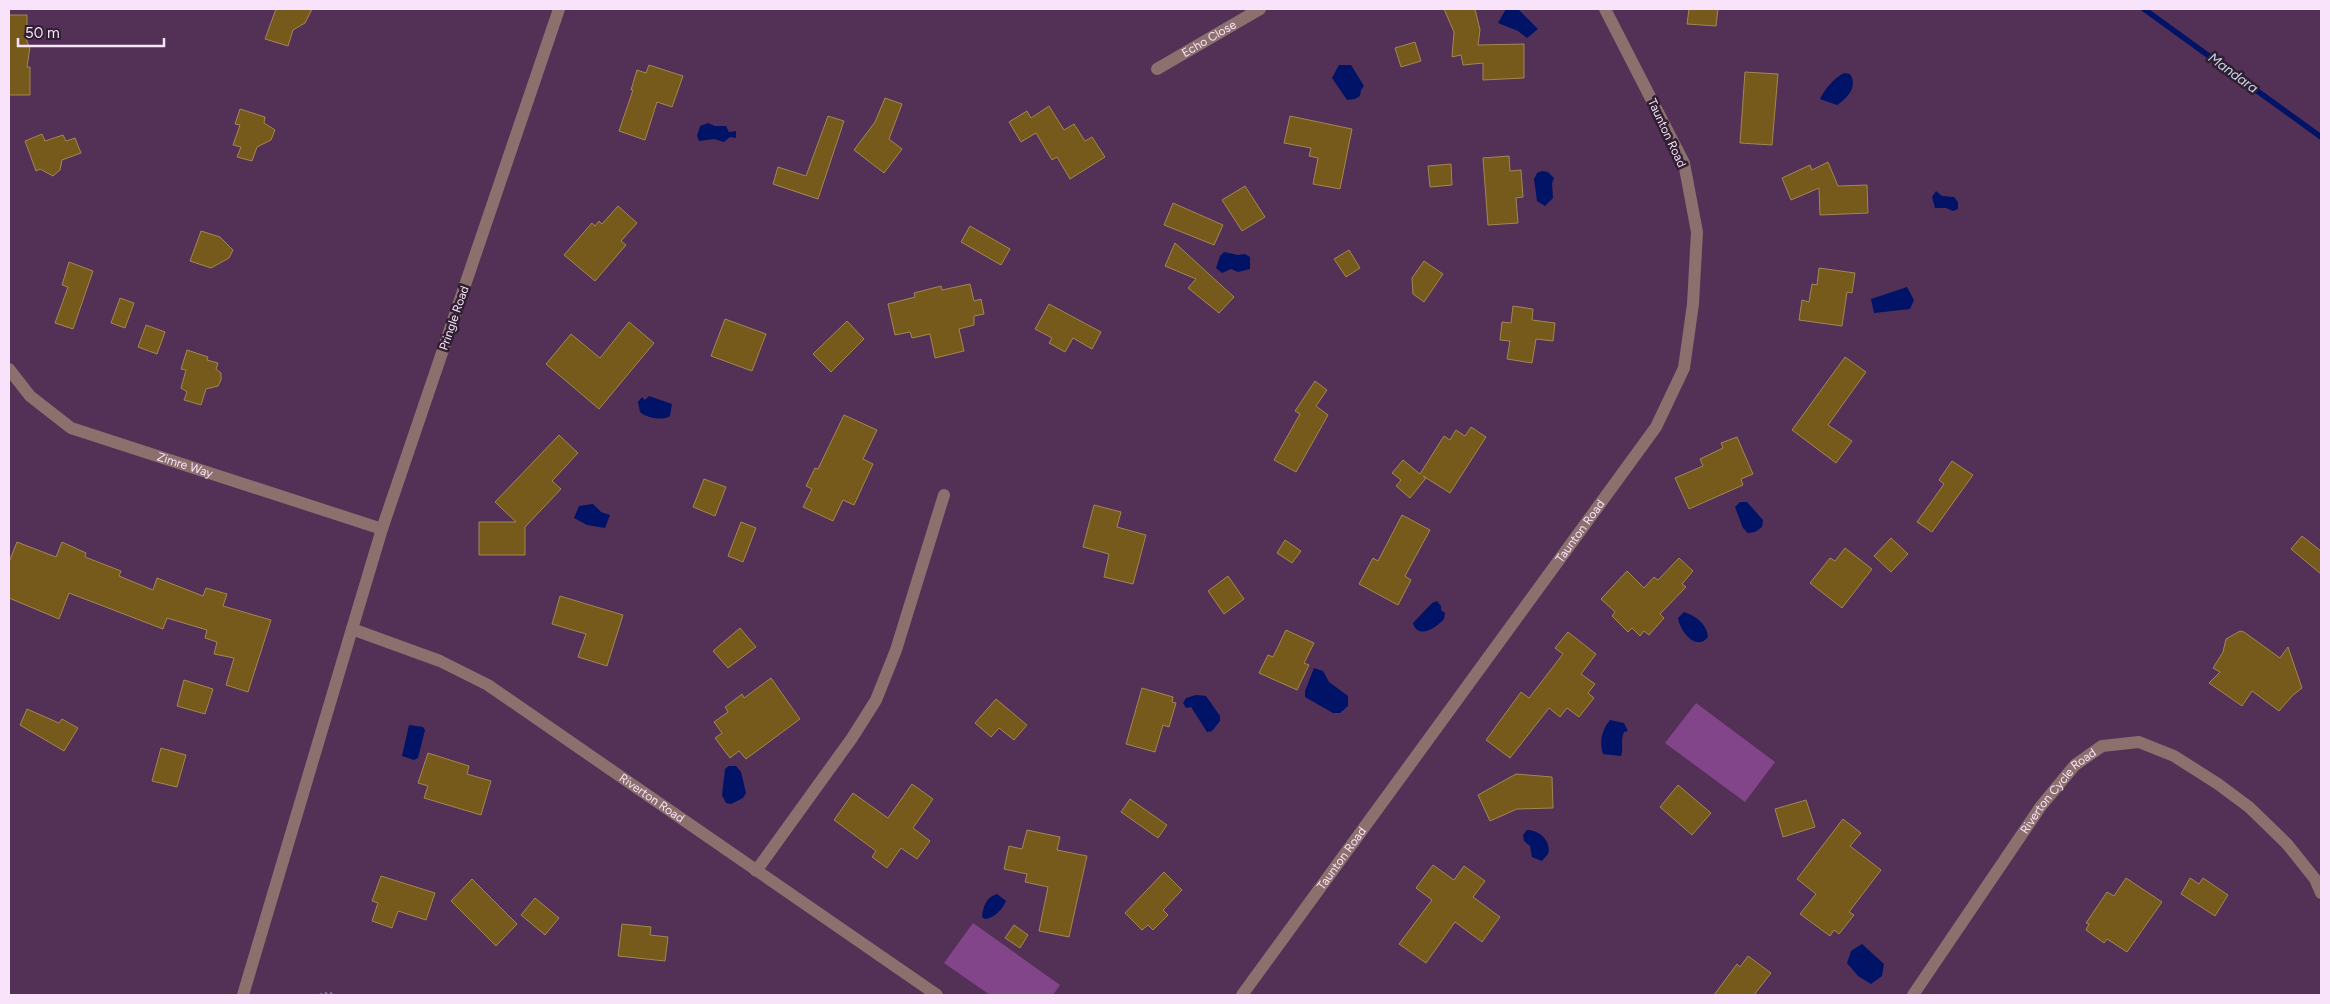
<svg xmlns="http://www.w3.org/2000/svg" width="2330" height="1004" font-family="Figtree,sans-serif">
  <style>
    .green { fill: #834589 }
    .water { fill: #001366 }
    .lines { fill: none; stroke-linecap: round; stroke-linejoin: round }
    .stream { stroke: #001366; stroke-width: 5.5 }
    .building { fill: #765a1c; stroke: #a28753 }
    .path { stroke: #8f7192; stroke-width: 3; stroke-dasharray: 2.5 2.5; stroke-linecap: butt }
    .minor { stroke: #8b706d; stroke-width: 12 }
    .tertiary { stroke: #8b706d; stroke-width: 12 }
    .labels { text-anchor: middle; dominant-baseline: central; stroke-width: 5; stroke-linejoin: round; paint-order: stroke }
    .street-label { font-size: 12px; fill: #f9e3fb; stroke: #2f1f31 }
    .water-label { font-size: 14px; font-style: italic; fill: #c9d5ed; stroke: #2f1f31 }
  </style>
  <rect width="100%" height="100%" fill="#533056"/>
  <path class="green" d="M1696,703L1775,762L1745,802L1665,743Z
    M973,923L1060,985L1053,995H990L944,963Z"/>
  <path class="water" d="M1506,9H1518L1538,29L1527,38L1518,31L1498,23Z
    M1339,65H1351L1364,86L1361,90L1360,96L1355,99L1347,100L1332,78Z
    M1844,73L1850,74C1858,86 1848,98 1837,105L1820,99C1824,90 1835,77 1844,73Z
    M708,123L715,126H726L729,132L736,131V138L730,137L724,142L714,139L699,141L697,136L700,126Z
    M1542,171L1548,172L1554,178L1552,183L1553,198L1545,206L1537,201L1534,179L1537,173Z
    M1936,191L1942,196L1954,197L1958,202V209L1953,211L1946,208H1935L1932,197Z
    M1224,252L1238,255L1245,254L1250,257V269L1238,272L1231,269L1222,273L1216,268L1220,256Z
    M1907,287L1914,300L1910,309L1874,313L1871,299Z
    M649,396L672,404L670,416C662,421 647,418 640,412L638,402L642,397L645,400Z
    M1740,502H1747L1763,520L1762,527L1755,532L1748,533L1743,528L1735,507Z
    M593,504L601,512L610,515L605,528L587,525L574,518L579,506Z
    M1437,601L1441,606V610L1445,613L1444,619C1436,628 1418,640 1413,623L1432,603Z
    M1684,612C1696,616 1707,624 1708,637C1696,652 1680,631 1678,618Z
    M1314,668L1323,671L1329,682L1348,696V706L1340,713H1333L1305,697V691Z
    M1196,695L1206,696L1220,716V721L1212,731L1207,732L1191,707L1186,708L1183,703L1186,698Z
    M1610,720L1624,723L1628,731L1624,732C1620,742 1624,747 1621,756L1603,754C1599,741 1602,730 1610,720Z
    M409,725L423,727L425,730L418,758L414,760L402,756Z
    M729,766H736L741,772L746,793L743,798L731,804L726,803L722,795L725,769Z
    M1527,830C1540,830 1552,842 1548,854L1542,861L1532,857L1530,846L1524,841L1523,835Z
    M997,894L1006,901C1003,909 993,919 985,919L982,917C983,907 986,897 997,894Z
    M1862,944L1884,964L1882,976L1871,984L1858,976L1847,963L1851,951Z"/>
  <g class="lines">
    <path class="stream" d="M2144,9L2321,137"/>
  </g>
  <path class="building" d="M276,9H312L305,23L293,30L288,46L265,39Z
    M1444,9H1475L1480,30L1478,45L1524,44V78L1483,80V63L1463,65L1461,55L1452,57L1454,32Z
    M1689,9H1718L1716,26L1687,24Z
    M9,15H27V42L30,47L27,67H30V95H9Z
    M1415,42L1421,61L1401,67L1395,48Z
    M649,65L683,76L672,107L657,102L645,140L619,131L633,90H631L637,70L646,73Z
    M1745,72L1778,74L1772,145L1740,143Z
    M885,98L902,104L889,139L902,149L884,173L854,150L875,122Z
    M1049,106L1064,130L1074,124L1085,141L1092,137L1105,157L1070,179L1057,157L1052,160L1036,133L1021,142L1009,122L1027,111L1031,118Z
    M240,109L265,117L264,123L275,130L271,140L257,147L252,161L237,157L241,147L233,145L240,125L235,124Z
    M828,116L844,121L818,199L773,184L778,167L806,176Z
    M1290,116L1352,129L1340,189L1313,184L1318,158L1309,156L1311,148L1284,143Z
    M42,134L45,141L63,135L66,141L75,138L81,153L62,160L60,170L53,176L40,169L36,171L25,141Z
    M1509,156L1510,171L1521,170L1523,197L1516,198L1518,223L1488,225L1483,158Z
    M1828,162L1838,186L1867,185L1868,213L1820,215L1819,188L1791,200L1782,178L1810,165L1812,170Z
    M1451,164L1452,185L1430,187L1428,166Z
    M1245,186L1265,217L1242,231L1222,200Z
    M1173,203L1223,225L1214,245L1164,225Z
    M618,206L637,223L621,241L626,245L595,281L564,255L592,223L595,226L599,221L602,224Z
    M970,226L1010,249L1001,265L961,242Z
    M201,231L220,237L233,250L229,258L211,268L190,261Z
    M1175,243L1234,297L1219,313L1188,288L1196,279L1165,266Z
    M1349,250L1360,268L1346,277L1334,259Z
    M1424,261L1443,274L1424,302L1413,294L1412,278Z
    M69,262L93,271L73,329L55,323L68,287L62,285Z
    M1819,268L1855,273L1852,293L1847,292L1842,326L1799,320L1802,300L1809,302L1812,284L1817,285Z
    M970,284L974,301L981,299L984,314L974,316V325L959,329L964,351L935,358L930,334L912,338L910,332L895,335L888,304L915,297L914,293L941,286L942,290Z
    M120,298L134,303L125,328L111,323Z
    M1049,304L1101,332L1092,349L1073,338L1065,352L1049,343L1052,338L1035,329Z
    M1513,306L1533,309L1532,320L1555,323L1553,341L1536,339L1532,363L1507,359L1510,341L1500,340L1502,322L1511,323Z
    M725,319L766,334L752,371L711,356Z
    M847,321L864,339L831,372L813,354Z
    M629,322L654,343L599,409L546,364L571,334L600,358Z
    M146,325L165,332L157,354L138,347Z
    M187,350L208,357L207,360L218,363L216,369L221,373V380L218,386L206,389L201,405L184,400L187,392L181,388L186,370L181,369Z
    M1845,357L1866,372L1828,425L1852,441L1836,463L1792,430Z
    M1315,381L1327,390L1316,406L1328,415L1296,472L1274,460L1300,414L1295,411Z
    M844,415L877,430L863,459L873,464L854,505L843,500L833,521L803,507L812,489L806,486L815,468L818,469Z
    M1471,427L1486,437L1450,493L1423,476L1426,478L1410,498L1396,486L1401,480L1392,473L1403,460L1420,474L1444,436L1450,440L1456,430L1465,436Z
    M559,435L578,453L552,481L561,489L525,527V555H479V522H516L495,502Z
    M1737,437L1753,474L1741,479L1743,485L1689,509L1675,478L1703,466L1700,459L1723,448L1721,443Z
    M1952,461L1973,475L1932,532L1917,522L1944,484L1939,480Z
    M704,479L726,487L715,516L693,507Z
    M1094,505L1121,512L1117,527L1146,535L1133,584L1104,577L1109,554L1083,547Z
    M1402,515L1430,530L1405,576L1411,580L1398,605L1359,584L1373,558L1378,561Z
    M741,522L756,528L743,562L728,556Z
    M2302,536L2321,551V574L2291,549Z
    M1891,538L1908,554L1891,572L1874,556Z
    M1285,540L1301,551L1292,563L1277,553Z
    M17,542L56,557L62,542L86,553L85,557L121,571L119,576L153,590L157,578L203,596L206,588L227,594L223,606L271,620L248,692L226,685L234,658L214,654L217,642L205,638L207,630L167,618L163,629L69,593L59,619L9,598V562Z
    M1845,548L1872,569L1842,608L1810,583L1830,558L1835,561Z
    M1679,558L1693,571L1682,584L1686,587L1660,614L1664,618L1649,635L1644,631L1640,636L1632,628L1628,632L1612,616L1615,612L1601,599L1627,571L1644,588L1654,577L1658,580Z
    M1228,576L1244,599L1224,614L1208,591Z
    M560,596L623,615L607,666L578,657L586,634L552,624Z
    M740,628L756,647L728,668L713,651Z
    M1286,630L1314,643L1304,663L1309,665L1297,690L1259,673L1268,655L1273,657Z
    M2240,631L2244,632L2280,658L2288,647L2302,688L2293,695L2279,711L2252,691L2242,706L2209,683L2220,672L2213,668L2223,652L2226,639Z
    M1568,632L1596,654L1581,674L1595,684L1588,693L1594,698L1579,717L1567,708L1560,717L1549,708L1510,758L1486,740L1521,692L1529,698L1563,654L1555,648Z
    M771,678L800,719L746,759L739,751L730,758L715,738L722,733L714,722L728,712L725,707L742,694L744,698Z
    M184,680L213,689L205,714L177,706Z
    M1142,688L1173,697L1172,702L1176,703L1169,727L1163,725L1155,752L1126,744Z
    M996,699L1027,725L1014,740L999,728L991,737L975,723Z
    M27,709L59,723L62,719L78,728L64,751L20,725Z
    M161,748L186,755L177,787L152,781Z
    M428,753L469,766L467,774L491,781L481,815L424,798L428,786L418,783Z
    M1516,774L1552,777L1553,808L1517,809L1490,821L1478,795Z
    M912,784L933,799L913,828L930,841L917,859L901,848L887,868L872,857L876,851L834,820L853,793L888,818Z
    M1678,785L1711,813L1692,835L1660,807Z
    M1130,799L1167,825L1158,838L1121,812Z
    M1806,800L1815,827L1783,837L1775,809Z
    M1843,819L1861,833L1850,846L1881,870L1849,912L1854,915L1839,934L1834,930L1830,936L1800,914L1816,894L1797,879Z
    M1027,830L1060,837L1057,850L1087,856L1069,937L1039,931L1048,887L1025,882L1027,874L1004,869L1009,846L1022,849Z
    M1433,865L1454,880L1464,866L1485,881L1473,897L1500,917L1482,942L1455,922L1426,963L1399,944L1432,900L1416,888Z
    M1164,872L1182,890L1163,910L1168,915L1153,930L1148,925L1142,930L1125,913Z
    M381,876L435,893L426,920L398,911L392,928L372,921L378,903L372,901Z
    M2126,878L2162,902L2127,952L2107,939L2104,943L2086,930L2089,924L2086,923L2107,892L2114,896Z
    M2190,878L2199,884L2203,878L2228,895L2215,916L2181,894Z
    M472,879L517,924L496,946L451,901Z
    M535,898L559,918L545,935L521,915Z
    M622,924L651,927L650,935L668,937L665,961L618,956Z
    M1014,925L1028,935L1020,948L1005,938Z
    M1748,956L1771,973L1754,995H1714L1737,964L1740,967Z"/>
  <g class="lines">
    <path class="path" d="M320,995L329,993L334,995"/>
    <g class="minor">
      <path id="s1" d="M1157,69L1260,9"/>
      <path id="s2" d="M9,369L30,396L71,428L382,529"/>
      <path d="M756,871L852,738L876,700L896,650L944,495"/>
      <path d="M243,995L352,629"/>
      <path id="s3" d="M1242,995L1656,427L1684,368L1693,304L1697,232L1684,163L1605,9"/>
      <path id="s4" d="M1913,995L2041,806L2075,765L2102,746L2139,742L2174,756L2218,784L2249,807L2287,844L2315,879L2321,893"/>
    </g>
    <path class="tertiary" id="s5" d="M559,9L382,529L352,629L440,661L488,685L937,995"/>
  </g>
  <g class="labels">
    <g class="street-label">
      <text stroke="none"><textPath href="#s1" startOffset="60">Echo Close</textPath></text>
      <text transform="translate(1667 133) rotate(65)">Taunton Road</text>
      <text transform="translate(454 318) rotate(-71)">Pringle Road</text>
      <text stroke="none"><textPath href="#s2" startOffset="206">Zimre Way</textPath></text>
      <text stroke="none"><textPath href="#s3" startOffset="574">Taunton Road</textPath></text>
      <text stroke="none"><textPath href="#s4" startOffset="251">Riverton Cycle Road</textPath></text>
      <text stroke="none"><textPath href="#s5" startOffset="1000">Riverton Road</textPath></text>
      <text stroke="none"><textPath href="#s3" startOffset="169">Taunton Road</textPath></text>
    </g>
    <g class="water-label">
      <text transform="translate(2233 73) rotate(36)">Mandara</text>
    </g>
  </g>
  <rect width="2330" height="1004" fill="none" stroke="#f9e3fb" stroke-width="20"/>
  <path d="M18 38v8h146v-8" fill="none" stroke="#f9e3fb" stroke-width="2.5"/>
  <text x="25" y="38" font-size="15" fill="#f9e3fb" stroke="#2f1f31" stroke-width="4" paint-order="stroke">50 m</text>
</svg>
